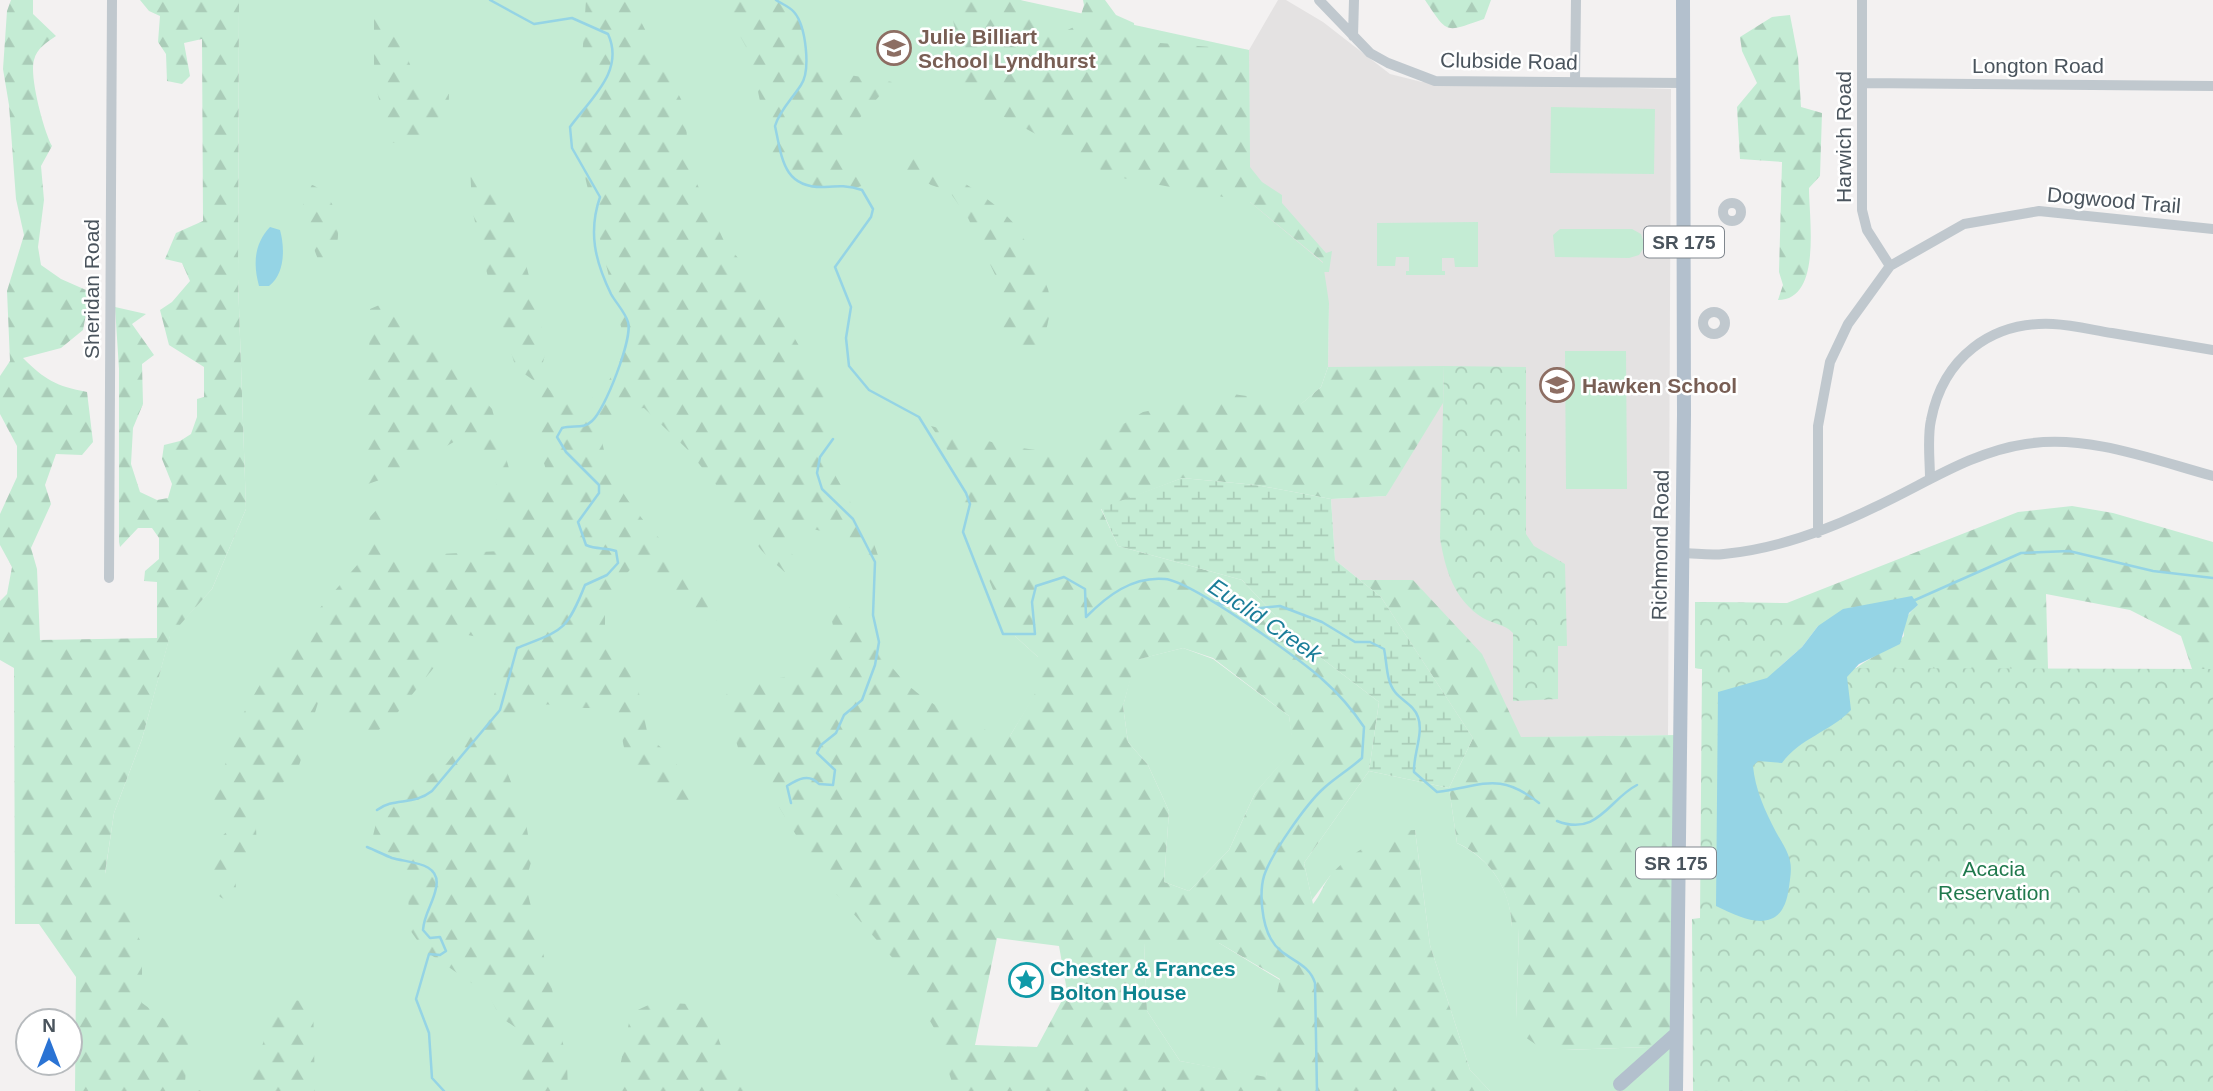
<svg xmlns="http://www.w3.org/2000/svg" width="2213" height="1091" font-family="Helvetica,sans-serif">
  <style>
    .education { fill: #e4e2e2 }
    .grass { fill: #c4ecd4 }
    .forest { fill: url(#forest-firs); fill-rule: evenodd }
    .wetland { fill: url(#wetland-marsh) }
    .park { fill: url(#park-crowns) }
    .water { fill: #95d4e5 }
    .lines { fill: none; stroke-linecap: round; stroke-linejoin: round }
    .stream { stroke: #95d4e5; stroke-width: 2.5 }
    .street { stroke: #c0c8ce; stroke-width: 10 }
    .primary { stroke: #b3c0cd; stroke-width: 14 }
    .labels { text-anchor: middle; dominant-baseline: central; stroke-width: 5; stroke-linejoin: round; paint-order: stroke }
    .shield { fill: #fff; stroke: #80878e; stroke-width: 2 }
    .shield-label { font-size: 19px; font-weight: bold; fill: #4a545d }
    .education-label { font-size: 21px; font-weight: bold; fill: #785e54; stroke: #fff; text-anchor: start }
    .street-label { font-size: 21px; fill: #4a545d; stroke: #fff }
    .park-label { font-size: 21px; fill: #20794d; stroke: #fff }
    .culture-label { font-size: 21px; font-weight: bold; fill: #0d838f; stroke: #fff; text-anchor: start }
    .water-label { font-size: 23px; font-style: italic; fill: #1a7d99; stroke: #fff }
  </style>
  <defs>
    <pattern id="forest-firs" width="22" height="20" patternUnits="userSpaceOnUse" patternTransform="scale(1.75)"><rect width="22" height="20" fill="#c4ecd4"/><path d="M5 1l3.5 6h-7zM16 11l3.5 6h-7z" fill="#aaccb8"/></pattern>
    <pattern id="wetland-marsh" width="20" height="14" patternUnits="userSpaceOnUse" patternTransform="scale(1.75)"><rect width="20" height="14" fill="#c4ecd4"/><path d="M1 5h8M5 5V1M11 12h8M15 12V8" fill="none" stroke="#aaccb8"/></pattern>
    <pattern id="park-crowns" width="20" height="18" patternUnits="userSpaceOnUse" patternTransform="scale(1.75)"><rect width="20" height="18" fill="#c4ecd4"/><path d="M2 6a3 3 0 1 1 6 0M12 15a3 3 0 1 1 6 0" fill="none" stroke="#aaccb8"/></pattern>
  </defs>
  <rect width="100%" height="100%" fill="#f3f1f1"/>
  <path class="education" d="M1278,0H1286L1323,22L1390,74L1422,82L1671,89L1668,735L1473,738L1381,597L1335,560L1331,499L1386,496L1444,367H1328L1329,303L1250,202L1249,50Z"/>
  <path class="grass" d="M239,0H1020L1249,50L1250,202L1323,263L1329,303L1328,367L1321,387L1242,455L1018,540L1015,636L1038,657V690L1010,736L965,1091H101L105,874L114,813L142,739L170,635L212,589L246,509L238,279Z
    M1551,107L1655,109L1654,174L1550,173Z
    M1478,222V267H1455L1454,258H1442V271H1445V275H1406V271H1409V257H1396L1395,266H1377V223Z
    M1560,229H1632L1641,234L1645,246L1639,255L1629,258L1555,257L1553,235Z
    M1565,351H1626L1627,489H1566Z
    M1183,648L1213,659L1289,716L1294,749L1255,793L1229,850L1189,891L1164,882L1169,811L1148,765L1128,742L1123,706L1135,660Z
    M1369,771L1449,788L1457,843C1491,859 1511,890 1512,927L1519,928L1516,1018L1564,1050L1676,1046V1091H1490L1470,1070L1430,945L1415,830L1330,876L1312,900L1304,863Z
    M1144,943H1219L1280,980L1266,1078L1180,1061L1147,1011Z"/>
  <path class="forest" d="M11,0H33V14L56,36C46,43 37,48 34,60C29,76 44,132 52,146L41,166L44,200L38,247L41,265L61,279L86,290L88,304L83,330L61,348L23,358C45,380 56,386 87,392L93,442L82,455L56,454L45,485L51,504L31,548L37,569L40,640L157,638V582L144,581L145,571L159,559V538L152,528H138L120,547L119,542V369L115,307L146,314L132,324L154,355L142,364L143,404L133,428L131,464L140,492L157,500L168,498L172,484L162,459L164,445L180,441L191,434L197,417V399L204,397V367L169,345L160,310L172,302L190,281L182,263L165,259L176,233L203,221L202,39L184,43L190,76L182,84L167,81L166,54L158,42L160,16L149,11L140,0H239L238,279L246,509L212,589L170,636L142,739L114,813L105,873L142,944V1003L189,1037L185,1082L201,1091H75L76,977L39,924H15L14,668L0,660V601L7,594L12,567L0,545V514L17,477V446L0,414V376L10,361L7,291L24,235L16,199L9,105L3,69L7,11Z
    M586,0H627L637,14L684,105L690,169L724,241L772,299L828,396L826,459L874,544L881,564L877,574L825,532L789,523L787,541L798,569L788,575C764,553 749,546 750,511L734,507L687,449L644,408L613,411L619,425L601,432C606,498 675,552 718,598L717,621L686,603L636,563L605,598V634L632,660L648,736L674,759L697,807L686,822C663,809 632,777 625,751C620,734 622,717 612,703C582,720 538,686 512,721C506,729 503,743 499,752L525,817L532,859L525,883L551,984L567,1063L568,1091H519L521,1031L500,1017L489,995L424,950L410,930L406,861L371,844L379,811L446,764L485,716L507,664C498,641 484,637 461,634L394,717L366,741L353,723L320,696L298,769L254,809C256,830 261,852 246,868L234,865L237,900C213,906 200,870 209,853C217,838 228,831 240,821L208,819L239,721L273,662L358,564L370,517L379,507L387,543L400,556L501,551L500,527L487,496L497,486L484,450L457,440L403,472L365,485C362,427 370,368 370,309L384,303L419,326L492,409L514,486L532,497L546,470L540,449L542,404L536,382L516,368L491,290L472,209L470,164L492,174L516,225L547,347L539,377L559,401L582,404L603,391L620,361L622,331L580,156L579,105Z
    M720,0H792L819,70L892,82L849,130L845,159L858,168L867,184L841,193H803L774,167L750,54Z
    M953,0H1021L1040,34L1057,35L1078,25L1084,5L1083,0H1105L1116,15L1134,23L1135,41L1249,50L1250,167L1262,182L1282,195V203L1326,253L1332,251L1329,272H1323V262L1250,202L1112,176L959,92L970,66C962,46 948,21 953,0Z
    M1425,0H1491L1484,19C1444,33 1448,34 1425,0Z
    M385,15C398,26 409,66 419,85L449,94C449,135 427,137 392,143L388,136L374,79V17Z
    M1790,15L1798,57L1801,107L1822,113L1820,176L1809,188C1809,219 1822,300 1778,300L1783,285L1779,272L1782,162L1740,159L1737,107L1757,83L1742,51L1740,37L1772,17Z
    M897,154C933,160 993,197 1016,226C1022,233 1045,280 1048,289C1054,313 1045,337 1035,358L1024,360L1012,351L999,333L1001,304L999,283L968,218L949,191L931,185L890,161V157Z
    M306,183C341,191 346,240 328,267L319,262C310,238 297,208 306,183Z
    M1444,366L1443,403L1386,496L1331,499L1256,485L1182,478L1101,509L1118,546L1242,580L1299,641L1379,702L1369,771L1304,863L1313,904C1320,896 1323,885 1330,876C1348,854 1387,830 1415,830L1430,945L1470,1070L1490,1091H955L934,1028L897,963L822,878L770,792L739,751L724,701L729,688L799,674L826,663L837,642L827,601L841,596C862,622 879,654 902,679C920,700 982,734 1010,736L1037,690L1038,657L1015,636V626L998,602L983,565L978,528L963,505L954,460L931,426L1007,446L1072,455L1143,412L1233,394L1301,404L1321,387L1328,367ZM1183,648L1213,658L1289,716L1293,749L1255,793L1229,850L1189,891L1164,882L1169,811L1148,765L1128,742L1123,706L1136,660ZM997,938L1059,946L1067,991L1037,1047L975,1045ZM1219,943L1280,979L1270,1026L1266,1077L1180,1061L1147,1011L1144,943Z
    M2072,506L2113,513L2213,542V669H2192L2181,636L2130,610L2046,594L2048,669L1933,684L1847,677C1864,658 1886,653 1904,636C1902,622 1907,614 1918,605L1818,626L1802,647L1767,678L1702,692V669L1695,668V602L1787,603L2018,512Z
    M1360,580H1413L1482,654L1521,737L1678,735L1676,1046L1564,1050L1538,1046L1525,1037L1516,1019L1519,928H1512C1511,891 1491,858 1457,843L1449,788L1473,738L1381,597Z
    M282,1000L313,1001L315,1091H249L268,1026Z
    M655,1002L688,1004L711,1018L734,1082L763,1091H615L631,1013Z"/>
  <path class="wetland" d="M1182,478L1256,485L1331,499L1335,560L1381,597L1473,738L1449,788L1369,771L1379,702L1299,641L1242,580L1118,546L1101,508Z"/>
  <path class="park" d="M1444,366L1526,367V534L1534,546L1565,564L1567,646H1558V699L1513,701V633C1505,624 1493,624 1483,618C1454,600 1445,569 1440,538Z
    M1695,602L1787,603L1786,650L1771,668L2213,669V1091H1693L1692,919L1700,918L1702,669L1695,668Z"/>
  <path class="water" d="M270,227L280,230C285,248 285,274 269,286H259C253,264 254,244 270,227Z
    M1912,596L1918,605L1909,613L1900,644L1859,664L1847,677L1851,710C1830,732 1800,738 1782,763L1758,761L1753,766C1755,789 1765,811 1776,832C1781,841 1788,851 1790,861C1792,869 1790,879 1789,887C1783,936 1748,922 1716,906L1718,692L1767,678L1802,647L1818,626L1843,609Z"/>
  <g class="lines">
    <path class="stream" d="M776,0C782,4 790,7 794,12C806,26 811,70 801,85C792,99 780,110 775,126C782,158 783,188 824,187C837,186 849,185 862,190L873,209L871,217L835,267L851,307L846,338L849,366L869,390L919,417L966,493L970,504L963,532L1003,634H1035L1032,602L1036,586L1064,577L1085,589L1086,617C1107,596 1132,576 1165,579C1191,581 1299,658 1322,679C1338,693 1352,709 1364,727L1362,758C1350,769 1336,777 1324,788C1307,803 1271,854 1264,876C1259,893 1262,924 1271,939C1282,960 1308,960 1315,983L1317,1091
      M1915,600L2021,553L2069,551L2153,571L2213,578
      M1216,603L1252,609L1280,606L1322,622L1355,642H1370L1384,649C1387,662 1386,681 1395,692C1402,701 1414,705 1418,717C1424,733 1413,755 1414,772L1437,792C1483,786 1499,771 1539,803
      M791,803L787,786C798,779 809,773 819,784L833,785L835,770L817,753L821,745L836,733L844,715L862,700L875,665L879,642L873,615L875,562L853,519L822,489L817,473L820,457L833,439
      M377,810C394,797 413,806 432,791L500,710L517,648C562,630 566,633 585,585L607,575L618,563L616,551C605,547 597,550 586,545L578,522L599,493V485L566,452L557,437L562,428C573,424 583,430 592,421C605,410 633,338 628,322C625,312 616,303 611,294C595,261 588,232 600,197L572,148L570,127C591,98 625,71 608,34L572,18L534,24L490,0
      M1557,821C1598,837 1609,799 1637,785
      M367,847C375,850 384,855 392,858C409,863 442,862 436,888C433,904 424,914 423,930L430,938L440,937L446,951L440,955L429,954L416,999L429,1033L432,1078L444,1091"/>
    <path class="street" d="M1319,0L1370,53L1388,63L1435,81L1683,83
      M1862,0V210L1867,230L1890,266
      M1353,36L1354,0
      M1575,82L1576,0
      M1862,83L2213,86
      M1723 212a9 9 0 1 1 18 0a9 9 0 1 1-18 0Z
      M1703 323a11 11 0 1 1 22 0a11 11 0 1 1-22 0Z
      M1930,479C1930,460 1927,438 1931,420C1943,358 1991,321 2053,324C2073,325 2093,330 2112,333C2146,339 2179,344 2213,350
      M1818,533V426L1830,362L1848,324L1890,266L1964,224L2039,211L2213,229
      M1681,553C1695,553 1710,556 1724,554C1776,549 1828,530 1875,507C1925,484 1971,452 2026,444C2088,434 2154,460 2213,476
      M109,578L112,0"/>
    <path class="primary" d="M1620,1084L1676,1034
      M1676,1091L1684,414L1683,0"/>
  </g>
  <defs>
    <g id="school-ring" transform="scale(1.75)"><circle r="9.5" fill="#fff" stroke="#8d6e63" stroke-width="1.5"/><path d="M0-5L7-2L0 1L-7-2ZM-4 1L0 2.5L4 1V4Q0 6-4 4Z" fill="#8d6e63"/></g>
    <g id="sight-ring" transform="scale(1.75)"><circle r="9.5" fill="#fff" stroke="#0f9aa8" stroke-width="1.5"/><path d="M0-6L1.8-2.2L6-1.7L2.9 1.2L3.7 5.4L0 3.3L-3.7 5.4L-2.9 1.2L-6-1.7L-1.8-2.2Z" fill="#0f9aa8"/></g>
  </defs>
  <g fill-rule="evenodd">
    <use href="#school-ring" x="894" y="48"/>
    <use href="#school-ring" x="1557" y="385"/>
    <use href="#sight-ring" x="1026" y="980"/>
  </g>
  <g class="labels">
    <g class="shield">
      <rect x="1644" y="226.5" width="80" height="31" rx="5"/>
      <rect x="1636" y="847.5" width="80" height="31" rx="5"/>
    </g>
    <g class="shield-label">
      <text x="1684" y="242">SR 175</text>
      <text x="1676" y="863">SR 175</text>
    </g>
    <g class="education-label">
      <text x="918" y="36">Julie Billiart<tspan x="918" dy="24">School Lyndhurst</tspan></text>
      <text x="1582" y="385">Hawken School</text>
    </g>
    <g class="street-label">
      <text transform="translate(1509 61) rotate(1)">Clubside Road</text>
      <text x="2038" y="65">Longton Road</text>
      <text transform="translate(1843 137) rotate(-90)">Harwich Road</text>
      <text transform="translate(2114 200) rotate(5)">Dogwood Trail</text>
      <text transform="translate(91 289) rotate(-90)">Sheridan Road</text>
      <text transform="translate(1660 545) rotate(-89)">Richmond Road</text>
    </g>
    <g class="park-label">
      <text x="1994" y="868">Acacia<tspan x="1994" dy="24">Reservation</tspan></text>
    </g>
    <g class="culture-label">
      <text x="1050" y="968">Chester &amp; Frances<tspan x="1050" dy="24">Bolton House</tspan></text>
    </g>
    <g class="water-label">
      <text transform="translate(1265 620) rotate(34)">Euclid Creek</text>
    </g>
  </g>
  <g transform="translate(49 1042)"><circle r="33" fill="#ffffff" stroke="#b7bbbe" stroke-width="2"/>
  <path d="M0-5L12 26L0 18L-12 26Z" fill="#2a73d4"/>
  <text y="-10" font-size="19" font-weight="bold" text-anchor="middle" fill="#4a545d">N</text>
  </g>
</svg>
